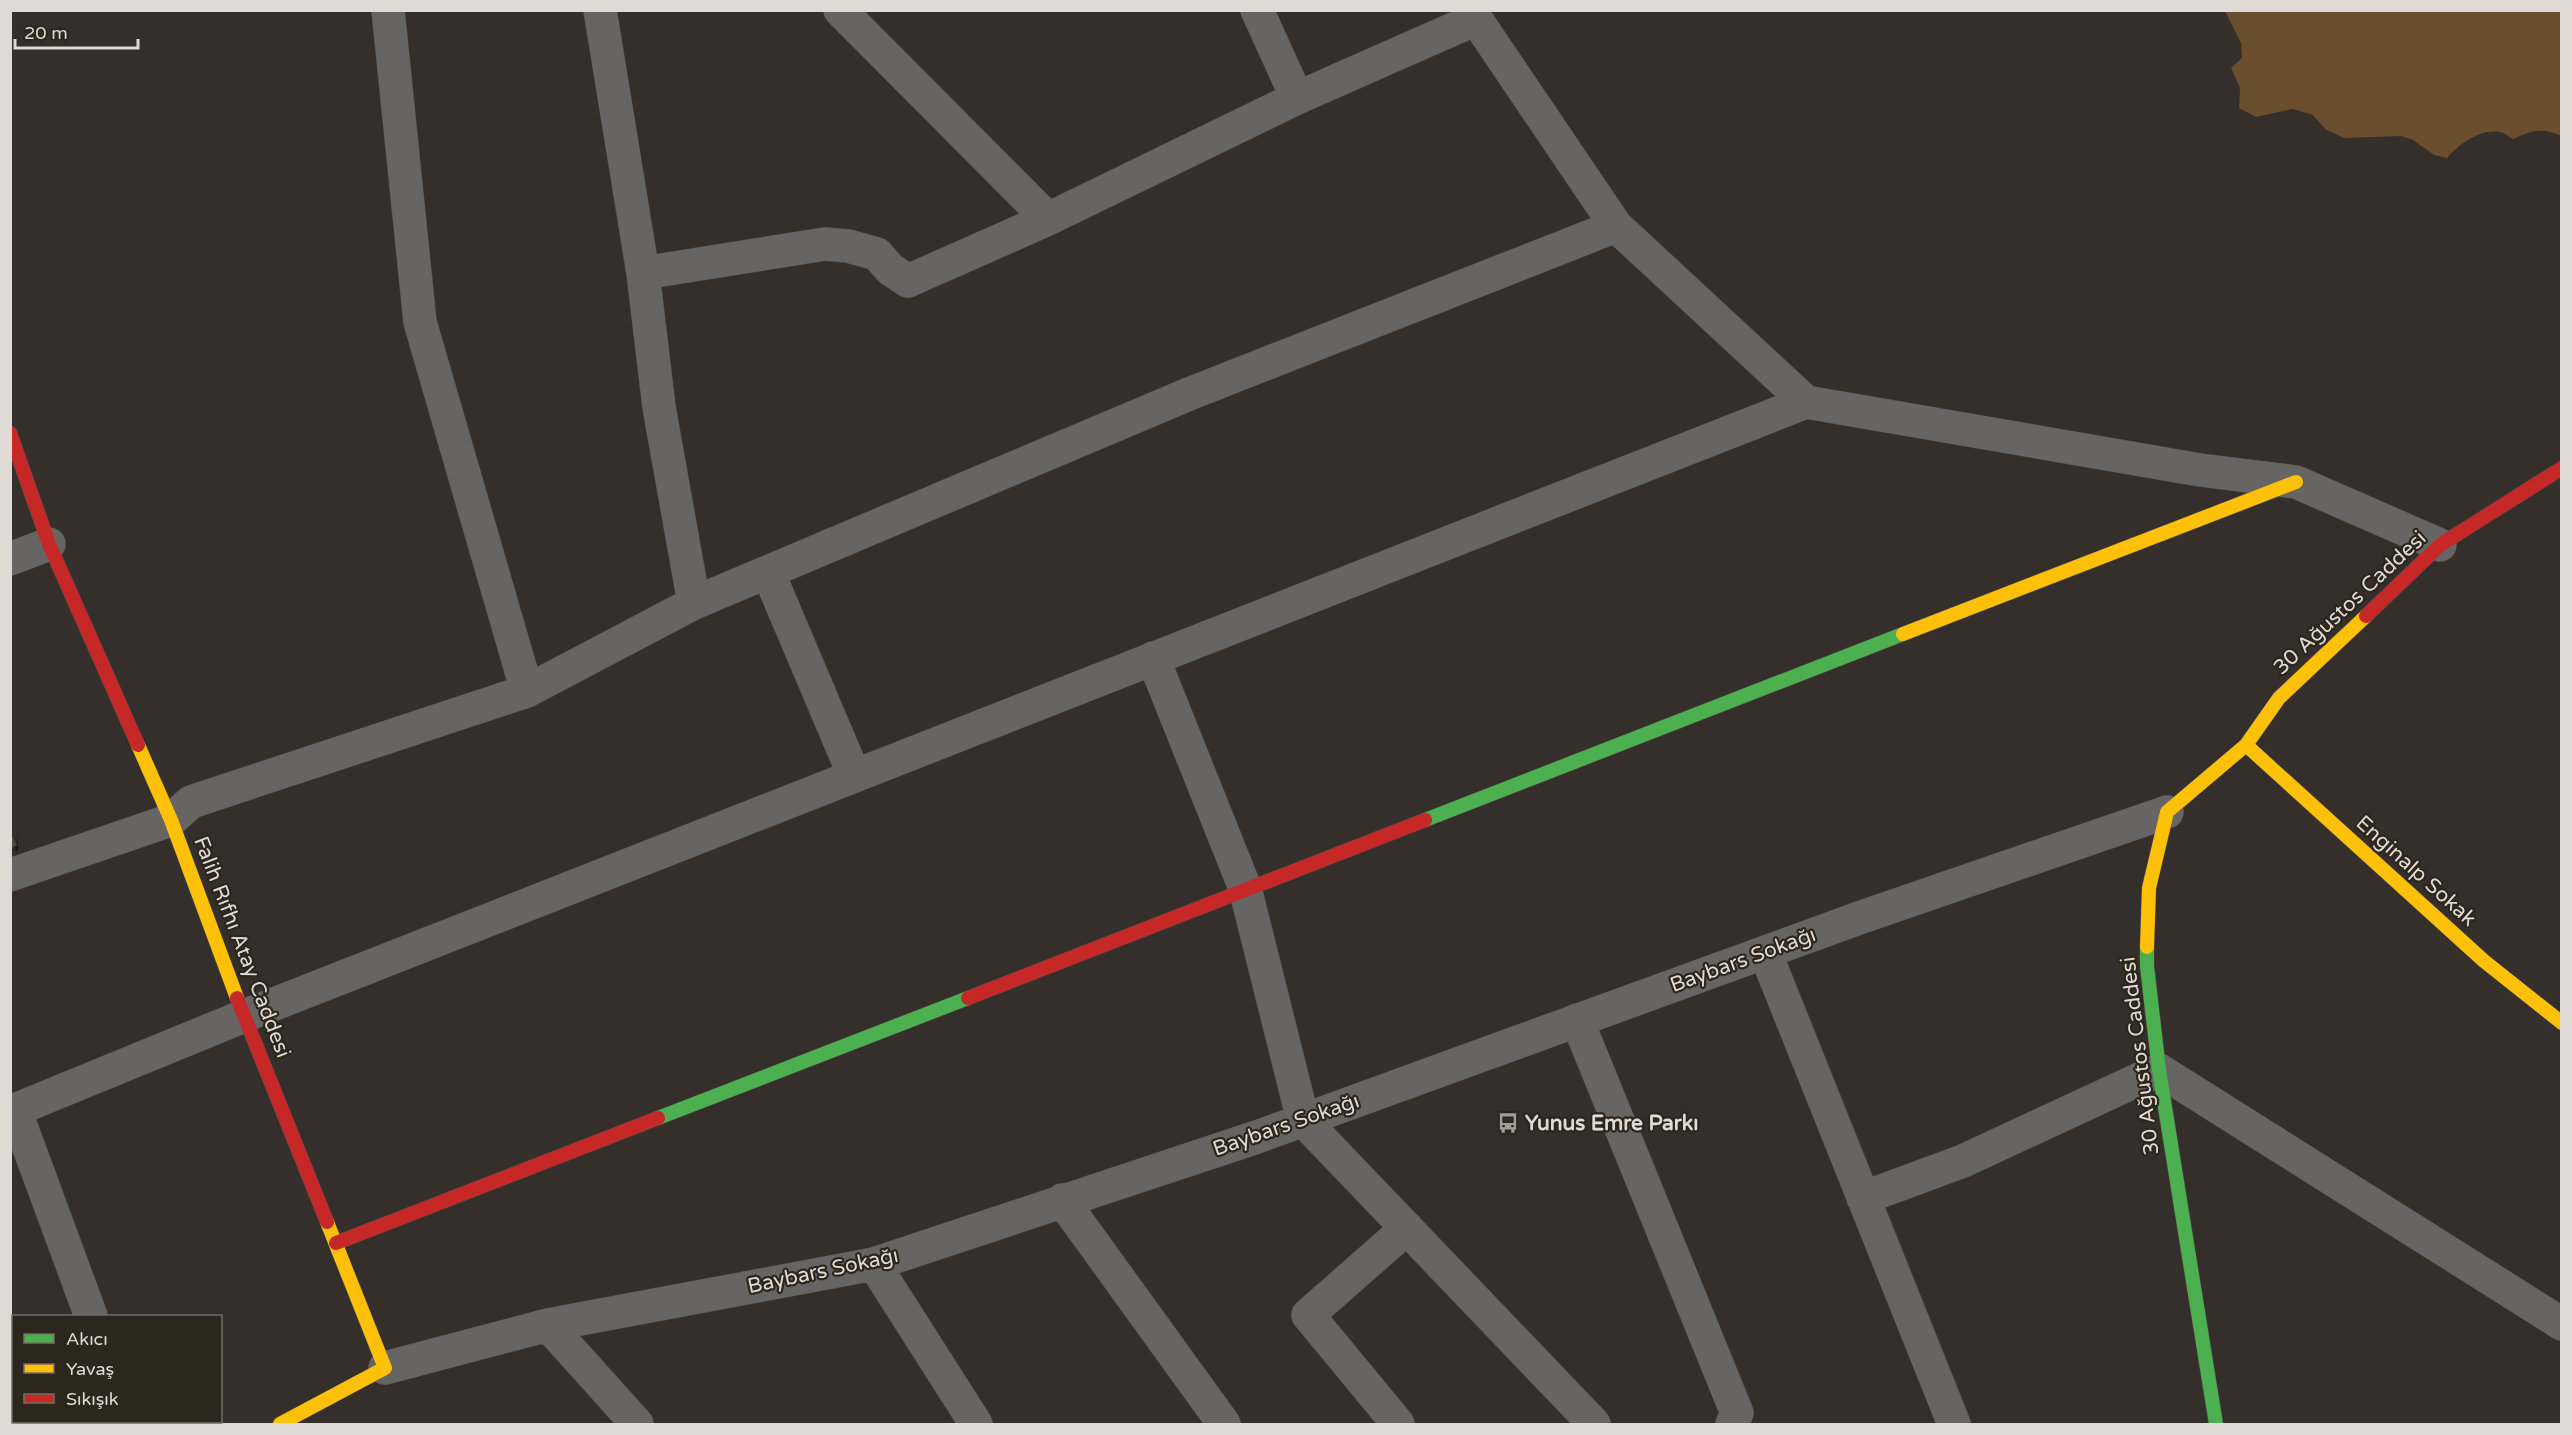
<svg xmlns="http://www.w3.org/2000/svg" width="2572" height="1435" font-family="'Varela Round',sans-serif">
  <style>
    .green { fill: #6a4e2d }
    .building { fill: #4e463c; filter: url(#shadow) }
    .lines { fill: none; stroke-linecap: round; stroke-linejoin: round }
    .street-casing { stroke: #4f4a46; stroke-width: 34 }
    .fast-casing { stroke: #4f4a46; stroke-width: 15 }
    .slow-casing { stroke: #4f4a46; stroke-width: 15 }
    .jam-casing { stroke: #4f4a46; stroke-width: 15 }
    .path { stroke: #6c6a68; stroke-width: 4; stroke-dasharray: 3 4.5; stroke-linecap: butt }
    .street { stroke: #676563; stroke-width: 33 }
    .fast { stroke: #4caf50; stroke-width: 14 }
    .slow { stroke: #ffc107; stroke-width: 14 }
    .jam { stroke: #c62828; stroke-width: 14 }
    .labels { text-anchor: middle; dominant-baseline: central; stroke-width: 4.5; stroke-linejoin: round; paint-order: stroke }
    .street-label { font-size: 21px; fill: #dfdad4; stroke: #2d261d }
    .poi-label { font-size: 21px; font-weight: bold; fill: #dfdad4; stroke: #2d261d; text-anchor: start }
  </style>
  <defs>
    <filter id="shadow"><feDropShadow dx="5.5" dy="5.5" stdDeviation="1.5" flood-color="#0009"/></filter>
  </defs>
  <rect width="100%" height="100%" fill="#342f2a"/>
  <path class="green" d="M2225,11H2561V136C2541,127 2532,131 2513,139C2509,137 2504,132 2499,132C2480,129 2459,144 2447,158L2434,155L2413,140L2401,136L2344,138L2325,129L2313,115L2293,109L2256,117L2239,108L2240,88L2231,68L2242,58L2241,43Z"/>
  <path class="building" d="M10,832L17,845L10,849Z"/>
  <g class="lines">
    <g class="street-casing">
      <path id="street" d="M388,10L420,322L527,691
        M600,10L643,273L659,407L694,603
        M840,10L1048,219
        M1257,10L1297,98
        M1474,10L1476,19L1616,226L1806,402L2200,470L2296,482L2440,545
        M643,273L825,244L848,246L877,254L890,269L908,281L1048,219L1297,98L1476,19
        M10,559L49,544
        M768,572L854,775
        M1153,658L1245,888L1303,1120L1594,1424
        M10,875L171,820L191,802L527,691L694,603L1189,394L1616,226
        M1765,952L1954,1424
        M1577,1020L1737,1413L1732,1424
        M15,1110L91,1316
        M10,1112L244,1016L1806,402
        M1863,1198L1963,1161L2159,1070L2562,1324
        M1062,1200L1224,1424
        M874,1264L976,1424
        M548,1325L637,1424
        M385,1368L548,1325L874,1264L1257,1137L1859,918L2167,812
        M127,1422L128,1424
        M1398,1424L1308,1315L1407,1228"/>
    </g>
    <g class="fast-casing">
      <path id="fast" d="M1425,820L1903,634
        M2147,947V966L2159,1070L2216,1424
        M658,1118L968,998"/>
    </g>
    <g class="slow-casing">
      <path id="slow" d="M1903,634L2296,482
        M138,745L171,820L237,998
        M2246,745L2484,961L2562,1023
        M2147,947L2149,888L2167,812L2246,745L2279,698L2366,616
        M280,1424L385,1368L327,1222"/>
    </g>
    <g class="jam-casing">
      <path id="jam" d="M10,433L49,544L138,745
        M2366,616L2440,545L2562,468
        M237,998L327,1222
        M968,998L1425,820
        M336,1243L658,1118"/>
    </g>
    <path class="path" d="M10,1423L12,1424"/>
    <use href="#street" class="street"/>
    <use href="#fast" class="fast"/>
    <use href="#slow" class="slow"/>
    <use href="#jam" class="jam"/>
  </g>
  <defs>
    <g id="bus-bare" transform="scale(1.62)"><path d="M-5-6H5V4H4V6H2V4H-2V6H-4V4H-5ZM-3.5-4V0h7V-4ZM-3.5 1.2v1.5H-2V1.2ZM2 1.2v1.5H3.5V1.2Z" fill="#a39e98" stroke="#2d261d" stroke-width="2.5" paint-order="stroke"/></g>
  </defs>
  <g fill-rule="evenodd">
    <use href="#bus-bare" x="1508" y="1123"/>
  </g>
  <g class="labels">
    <g class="street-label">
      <text transform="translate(2350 603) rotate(-43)">30 Ağustos Caddesi</text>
      <text transform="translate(2416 871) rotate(42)">Enginalp Sokak</text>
      <text transform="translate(242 947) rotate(69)">Falih Rıfhı Atay Caddesi</text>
      <text transform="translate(1743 960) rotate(-20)">Baybars Sokağı</text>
      <text transform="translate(2140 1056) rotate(-97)">30 Ağustos Caddesi</text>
      <text transform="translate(1286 1125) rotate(-19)">Baybars Sokağı</text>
      <text transform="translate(823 1271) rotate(-12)">Baybars Sokağı</text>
    </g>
    <g class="poi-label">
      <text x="1525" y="1123">Yunus Emre Parkı</text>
    </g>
  </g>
  <rect width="2572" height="1435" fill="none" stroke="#dfdad4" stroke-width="24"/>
  <rect x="12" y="1315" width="210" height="108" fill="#2d261d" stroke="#746e66" stroke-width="1.5"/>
  <rect x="24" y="1334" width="30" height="9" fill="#4caf50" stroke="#746e66" stroke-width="1.5"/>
  <text x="66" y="1345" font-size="18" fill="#dfdad4">Akıcı</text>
  <rect x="24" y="1364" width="30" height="9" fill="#ffc107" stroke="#746e66" stroke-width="1.5"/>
  <text x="66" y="1375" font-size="18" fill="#dfdad4">Yavaş</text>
  <rect x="24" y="1394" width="30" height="9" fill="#c62828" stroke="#746e66" stroke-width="1.5"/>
  <text x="66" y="1405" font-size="18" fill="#dfdad4">Sıkışık</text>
  <path d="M15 39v9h123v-9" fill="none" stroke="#dfdad4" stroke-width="3"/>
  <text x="24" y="39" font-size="18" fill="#dfdad4" stroke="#2d261d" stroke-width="4.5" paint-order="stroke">20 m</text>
</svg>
